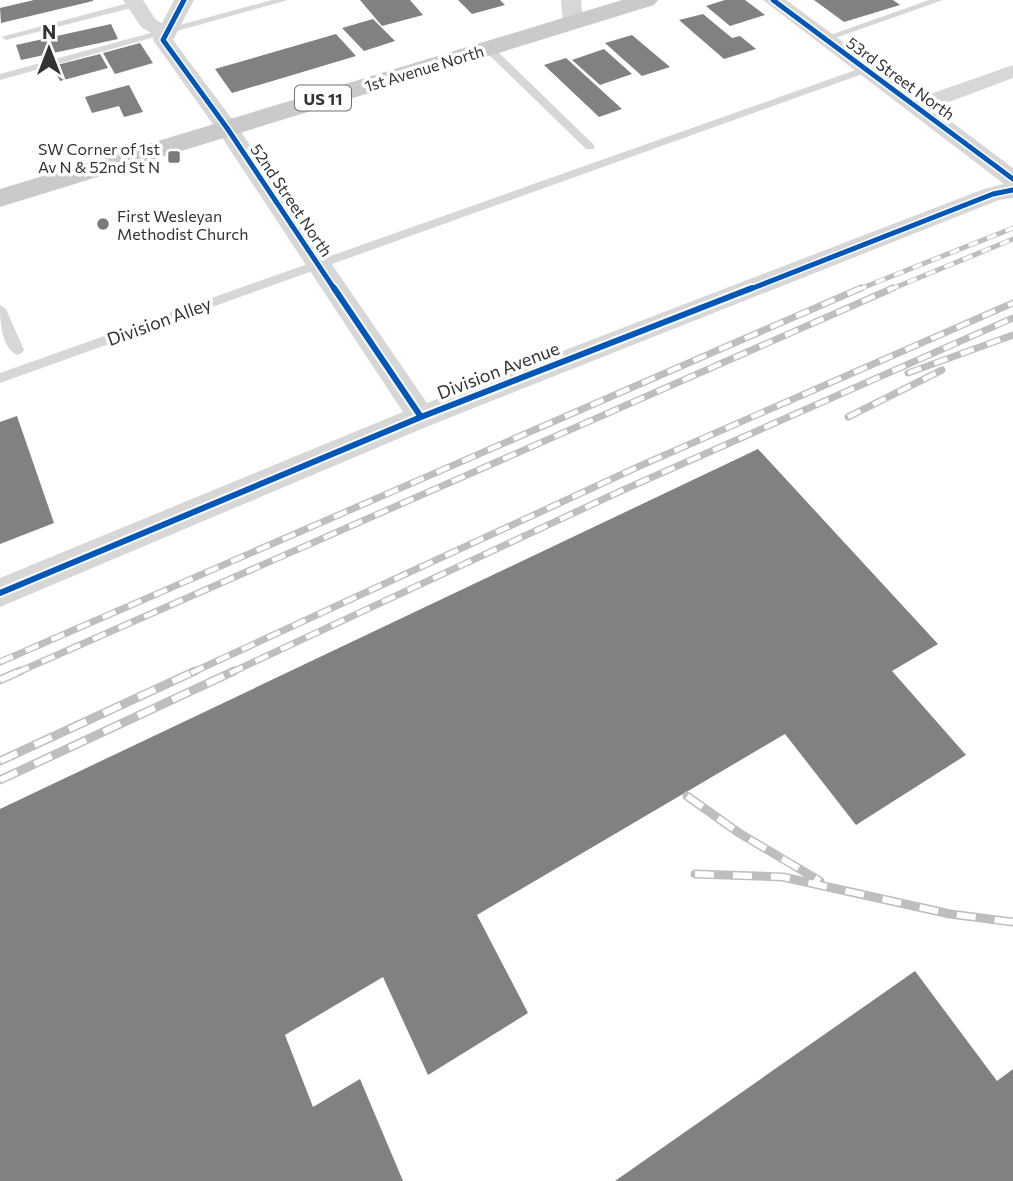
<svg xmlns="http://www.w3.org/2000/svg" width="1013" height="1181" font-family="Commissioner,sans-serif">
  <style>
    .building { fill: #818181 }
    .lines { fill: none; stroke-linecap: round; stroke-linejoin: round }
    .service { fill: #d7d7d7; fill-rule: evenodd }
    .minor { fill: #d7d7d7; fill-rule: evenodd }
    .primary { fill: #cacaca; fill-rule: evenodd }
    .rail-far2-casing { stroke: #bebebe; stroke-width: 5 }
    .rail-far1-casing { stroke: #bebebe; stroke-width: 7 }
    .rail-casing { stroke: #bebebe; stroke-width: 9 }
    .rail-far2 { stroke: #fff; stroke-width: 3.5; stroke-dasharray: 10; stroke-linecap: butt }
    .rail-far1 { stroke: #fff; stroke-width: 4.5; stroke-dasharray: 14; stroke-linecap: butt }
    .rail { stroke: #fff; stroke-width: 6; stroke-dasharray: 19; stroke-linecap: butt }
    .cycleway-far1-casing { stroke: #fff; stroke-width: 8 }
    .cycleway-casing { stroke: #fff; stroke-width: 10 }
    .cycleway-far1 { stroke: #0057b8; stroke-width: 5 }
    .cycleway { stroke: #0057b8; stroke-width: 6 }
    .poi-dot { fill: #7a7a7a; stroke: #fff; stroke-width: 2.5 }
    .labels { text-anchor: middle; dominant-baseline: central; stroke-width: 7; stroke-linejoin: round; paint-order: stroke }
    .far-street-label { font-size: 16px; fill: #333; stroke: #fff }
    .shield { fill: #fff; stroke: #707070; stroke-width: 2 }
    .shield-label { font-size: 16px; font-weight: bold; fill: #333 }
    .far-poi-label { font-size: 16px; fill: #333; stroke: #fff; text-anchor: end }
    .street-label { font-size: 18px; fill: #333; stroke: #fff }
  </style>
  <rect width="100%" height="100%" fill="#fff"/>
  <path class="building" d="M34,0H93V1L1,23L0,8Z
    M360,0H410L423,15L382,26Z
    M458,0H500L505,5L472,14Z
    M725,0H745L765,15L730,26L706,6Z
    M814,0H893L900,5L844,22Z
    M703,14L732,38L740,36L756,49L724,59L679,20Z
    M373,19L395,41L364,51L342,28Z
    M111,24L118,39L21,60L16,45Z
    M336,34L356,56L232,93L215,69Z
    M632,35L670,67L642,76L605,43Z
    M140,43L153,63L115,74L103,53Z
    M604,49L632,74L600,85L572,60Z
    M100,54L108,68L60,81L53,66Z
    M566,58L622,109L599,117L544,65Z
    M129,85L143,112L124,117L119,106L92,113L85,97Z
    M17,416L54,523L0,544V422Z
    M758,449L938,644L892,671L966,755L856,825L785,734L477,915L528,1013L428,1075L383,977L285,1035L313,1107L360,1079L403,1181H0V809Z
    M915,971L997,1081L1013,1069V1181H615Z"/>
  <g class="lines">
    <path class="service" d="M272,0H288L0,80V74Z
      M929,0H943L827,41L819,39Z
      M136,1L141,4L139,6L6,40L1,37Z
      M484,46H492L594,145V149H586L484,50Z
      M864,67L868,68V72L0,383V373Z
      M0,305L6,309L24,350L22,353L17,355C1,347 0,320 0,305Z"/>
    <path class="minor" d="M123,0H143L156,20L162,23L174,0H194L173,40L235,123L427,403L984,189L1004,184L763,0H786L919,98L1013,65V78L933,108L1013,168V198L999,200L431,425L0,607V578L403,412L217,130L153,40L155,35L142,28Z
      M561,0H581L583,22L580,26H566L563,22Z"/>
    <path class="primary" d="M622,0H658L654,5L0,207V189Z"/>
    <g class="rail-far2-casing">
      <path id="rail-far2" d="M857,290L1013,228
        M889,290L1013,239"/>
    </g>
    <g class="rail-far1-casing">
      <path id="rail-far1" d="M908,373L1013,335
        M848,417L942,370
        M0,662L861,288
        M16,673L893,288
        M191,673L642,465L1013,303
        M230,673L623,490L1013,318"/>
    </g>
    <g class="rail-casing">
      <path id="rail" d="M0,680L20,671
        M0,761L195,671
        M0,780L234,671
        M687,796L739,833L820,881
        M695,874L783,877L950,914L1013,922"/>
    </g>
    <use href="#rail-far2" class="rail-far2"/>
    <use href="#rail-far1" class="rail-far1"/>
    <use href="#rail" class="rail"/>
    <g class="cycleway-far1-casing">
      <path id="cycleway-far1" d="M184,0L163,40L227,128L335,290
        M773,0L1013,179
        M748,290L993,194L1013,190"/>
    </g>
    <g class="cycleway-casing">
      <path id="cycleway" d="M334,288L421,417
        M0,593L421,417L752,288"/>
    </g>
    <use href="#cycleway-far1" class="cycleway-far1"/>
    <use href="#cycleway" class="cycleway"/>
  </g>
  <g class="poi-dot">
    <rect x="167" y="150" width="14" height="14" rx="3.5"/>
    <circle cx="103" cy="224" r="7"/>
  </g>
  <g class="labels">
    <g class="far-street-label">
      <text transform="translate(424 68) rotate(-17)">1st Avenue North</text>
      <text transform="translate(901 78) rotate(36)">53rd Street North</text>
      <text transform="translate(292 200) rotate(56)">52nd Street North</text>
    </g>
    <rect class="shield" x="295" y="85.5" width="56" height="25" rx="5"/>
    <g class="shield-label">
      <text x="323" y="98">US 11</text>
    </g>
    <g class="far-poi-label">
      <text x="160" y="148">SW Corner of 1st<tspan x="160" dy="18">Av N &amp; 52nd St N</tspan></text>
      <text x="117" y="215" text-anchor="start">First Wesleyan<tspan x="117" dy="18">Methodist Church</tspan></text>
    </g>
    <g class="street-label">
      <text transform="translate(159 321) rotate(-20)">Division Alley</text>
      <text transform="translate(498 370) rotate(-21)">Division Avenue</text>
    </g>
  </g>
  <g transform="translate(49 49)" stroke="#ffffff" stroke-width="5" paint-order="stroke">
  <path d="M0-5L12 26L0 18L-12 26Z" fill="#333333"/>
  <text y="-10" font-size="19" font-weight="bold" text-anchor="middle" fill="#333333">N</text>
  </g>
</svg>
